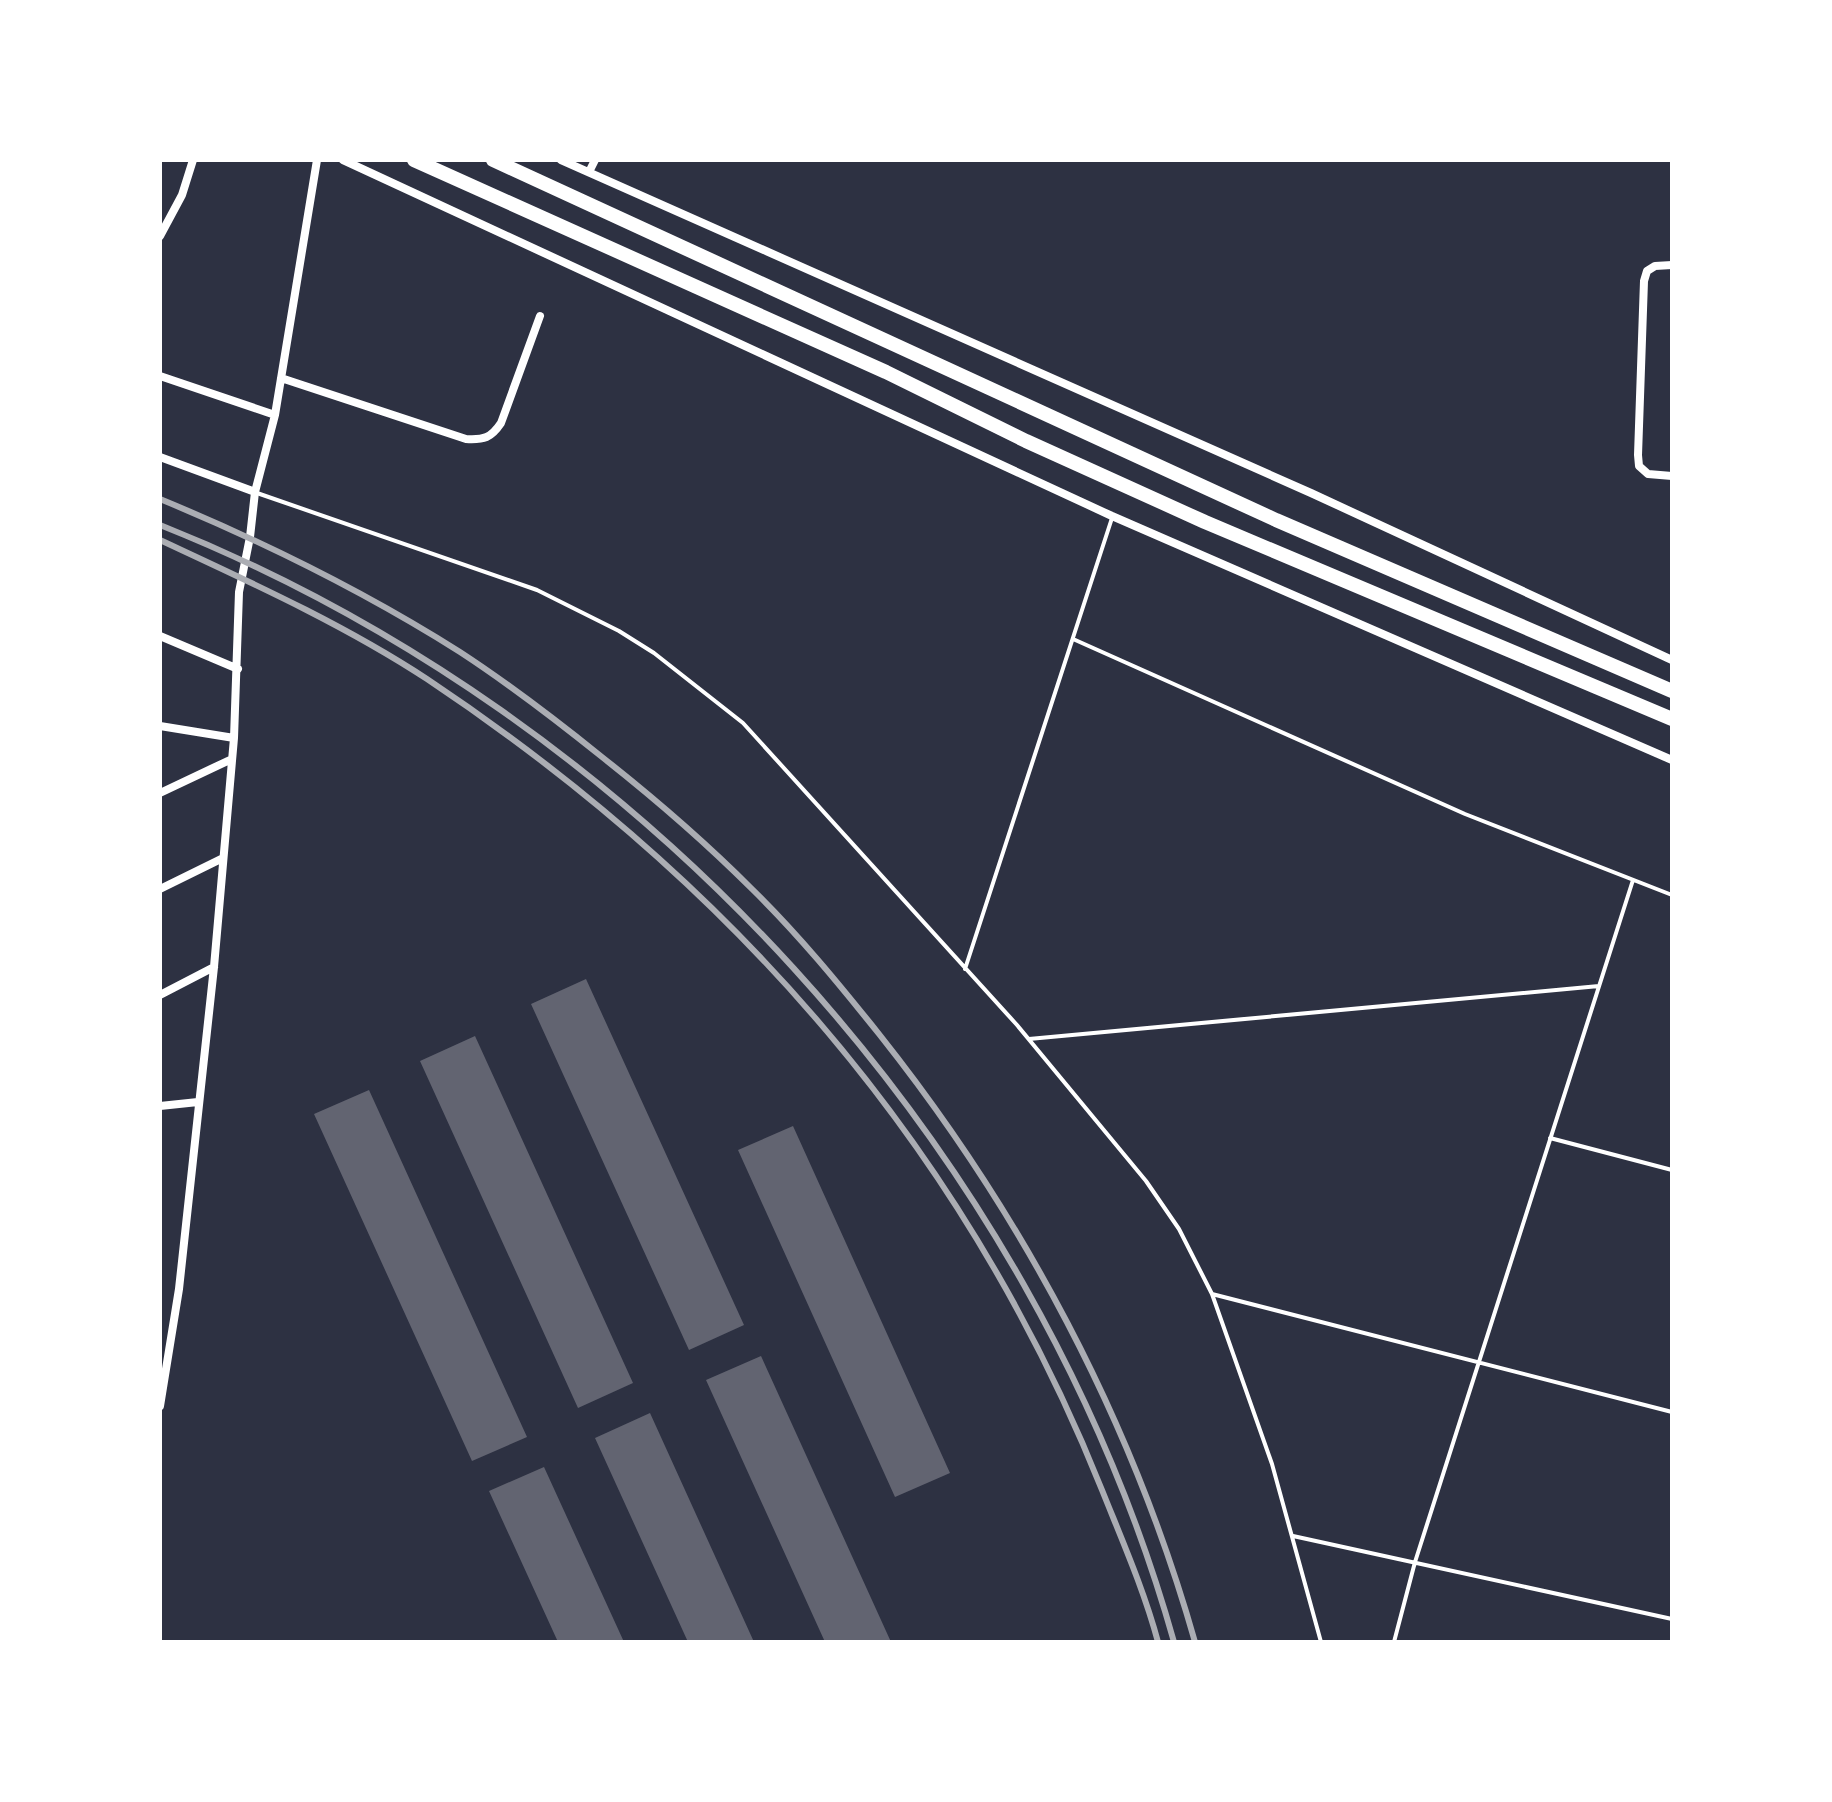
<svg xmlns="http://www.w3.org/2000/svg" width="1832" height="1802" font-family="Helvetica,sans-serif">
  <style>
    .building { fill: #626471 }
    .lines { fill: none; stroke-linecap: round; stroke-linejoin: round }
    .service { stroke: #fff; stroke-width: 4 }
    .minor { stroke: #fff; stroke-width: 8 }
    .trunk { stroke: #fff; stroke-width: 14 }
    .rail { stroke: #abadb3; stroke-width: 6 }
  </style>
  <rect width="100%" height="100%" fill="#2d3142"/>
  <path class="building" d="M586,979L744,1325L689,1350L531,1004Z
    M475,1036L633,1383L578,1408L420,1061Z
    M369,1090L527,1437L472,1461L314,1114Z
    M793,1126L950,1473L895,1497L738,1150Z
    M761,1356L891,1642H825L706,1380Z
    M650,1413L754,1642H688L595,1438Z
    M544,1467L624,1642H558L489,1491Z"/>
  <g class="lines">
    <path class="service" d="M257,493L537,590L619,631L654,653L743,723L1017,1025L1146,1181L1179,1229L1212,1294L1272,1464L1321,1642
      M1073,639L1465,814L1672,895
      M965,969L1112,518
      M1029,1039L1599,986
      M1550,1138L1672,1170
      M1212,1294L1672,1412
      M1293,1536L1672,1619
      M1394,1642L1415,1562L1633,880"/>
    <path class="minor" d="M343,160L1112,516L1672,760
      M561,160L1311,493L1672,660
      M589,172L595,160
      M160,236L182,195L193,160
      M1672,265L1655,266L1647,271L1644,281L1638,455L1639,466L1648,474L1672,476
      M160,376L275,415
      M281,378L466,439C484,440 491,438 501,423L540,316
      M160,457L255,492
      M160,636L238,669
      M160,726L234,738
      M160,793L232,759
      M160,889L223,858
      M160,995L214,967
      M160,1106L198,1102
      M160,1406L179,1289L214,967L234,738L239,592L250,537L255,492L275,415L317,160"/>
    <path class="trunk" d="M414,160L886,372L1026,441L1205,522L1672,719
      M493,160L1276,520L1672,691"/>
    <path class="rail" d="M160,499C264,542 365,592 460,652C509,684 556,720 602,757C654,798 705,842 752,889C798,934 839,984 879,1034C1022,1214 1132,1420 1195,1642
      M160,525C638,715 1034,1145 1174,1642
      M160,540C250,582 343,624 427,679C733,883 965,1147 1102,1490C1122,1540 1144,1590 1158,1642"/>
  </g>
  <rect width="1832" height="1802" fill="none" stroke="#ffffff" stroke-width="324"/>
</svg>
